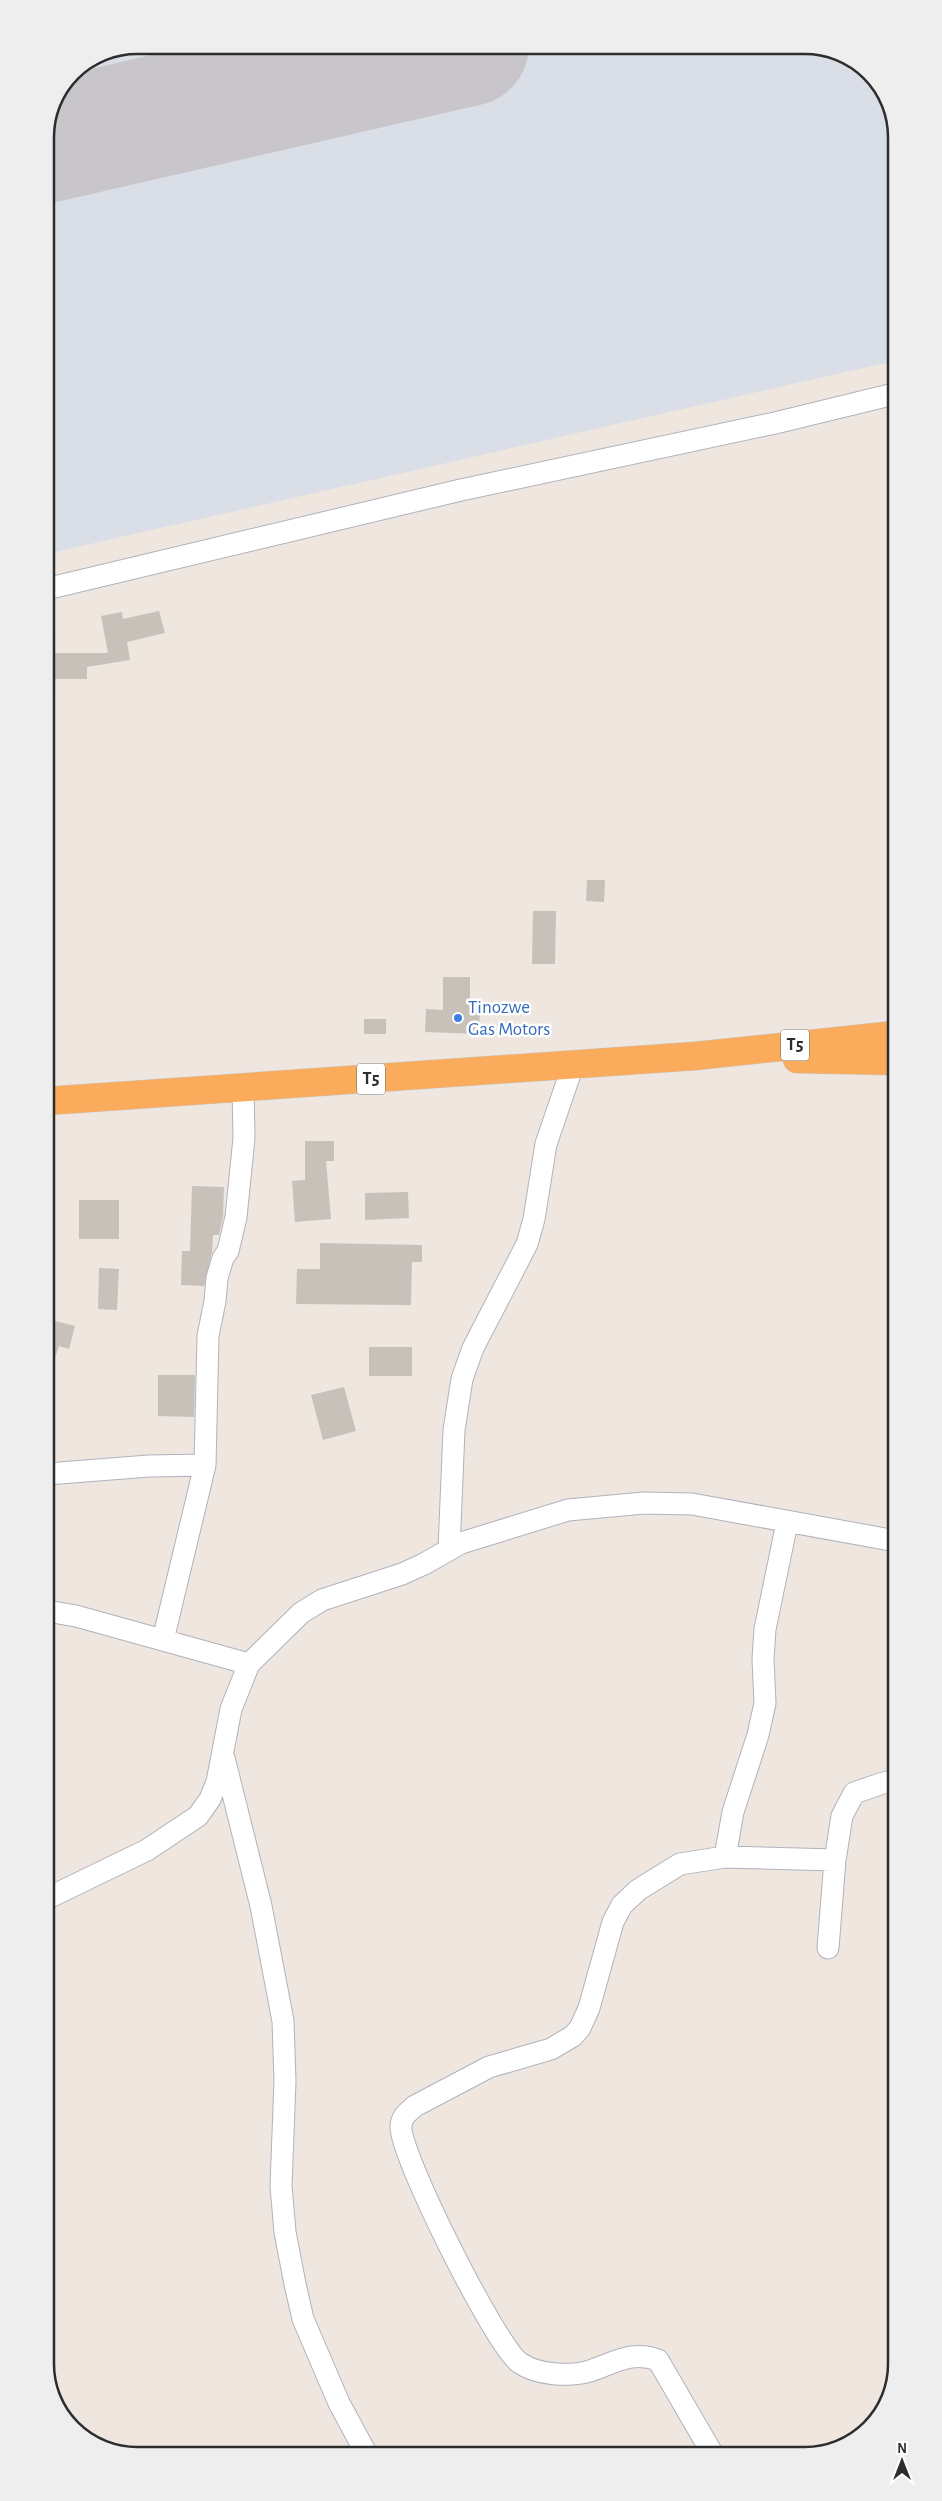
<svg xmlns="http://www.w3.org/2000/svg" width="942" height="2501" font-family="'Alegreya Sans',sans-serif">
  <style>
    .airport { fill: #dadee7 }
    .lines { fill: none; stroke-linecap: round; stroke-linejoin: round }
    .runway { stroke: #c8c6cb; stroke-width: 122 }
    .building { fill: #c7c1ba }
    .minor-casing { stroke: #afb3bd; stroke-width: 23 }
    .trunk-casing { stroke: #c8c8c8; stroke-width: 29 }
    .minor { stroke: #fff; stroke-width: 21 }
    .trunk { stroke: #faab5c; stroke-width: 28 }
    .shop-dot { fill: #3f7fe0; stroke: #fff; stroke-width: 2 }
    .labels { text-anchor: middle; dominant-baseline: central; stroke-width: 5; stroke-linejoin: round; paint-order: stroke }
    .shield { fill: #fff; stroke: #6c6c6c; stroke-width: 1 }
    .shield-label { font-size: 18px; font-weight: bold; fill: #2d2d2d }
    .shop-label { font-size: 19px; fill: #366cbe; stroke: #fff; text-anchor: start }
    .rim { fill: none; stroke: #2d2d2d; stroke-width: 2.5 }
  </style>
  <rect width="100%" height="100%" fill="#eee6df"/>
  <path class="airport" d="M137,45H811L861,64L894,113V361L46,554L45,131L72,72L102,52Z"/>
  <g class="lines">
    <path class="runway" d="M45,142L468,45"/>
  </g>
  <path class="building" d="M159,611L165,633L127,642L130,660L87,667V679H55V653H108L101,616L122,612L123,619Z
    M587,880H605L604,902L586,901Z
    M533,911H556L555,964H532Z
    M443,977H470V1011L480,1012L479,1034L425,1032L426,1009L443,1010Z
    M364,1019H386V1034H364Z
    M305,1141H334V1161H326L331,1219L295,1222L292,1181L305,1180Z
    M192,1186L224,1187L223,1217L219,1235H213L212,1252L204,1286L181,1285L182,1251H190Z
    M408,1192L409,1218L365,1220V1193Z
    M79,1200H119V1239H79Z
    M320,1243L422,1245V1262H412L411,1305L296,1304L297,1269H320Z
    M99,1268L119,1269L117,1310L98,1309Z
    M47,1319L75,1326L69,1349L59,1346L50,1373H47Z
    M369,1347H412V1376H369Z
    M158,1375H195L194,1417L158,1416Z
    M344,1387L356,1431L323,1440L311,1395Z"/>
  <g class="lines">
    <g class="minor-casing">
      <path id="minor" d="M46,589L461,490L775,423L894,394
        M47,1474L149,1466L205,1465
        M787,1523L765,1629L763,1659L765,1703L758,1735L733,1812L725,1857L835,1860L842,1816L854,1793L883,1783L896,1781
        M449,1549L454,1430L462,1379L473,1348L527,1244L534,1219L546,1144L573,1065
        M47,1611L76,1616L249,1664
        M163,1640L205,1465L208,1336L215,1301L217,1278L223,1258L228,1251L236,1217L244,1138L243,1087
        M224,1758L261,1906L283,2021L285,2081L281,2186L285,2232L295,2284L303,2319L339,2403L367,2455
        M48,1898L147,1850L198,1816L210,1799L217,1782L231,1709L249,1664L301,1613L322,1600L402,1574L424,1564L461,1543L568,1510L644,1503L692,1504L896,1541
        M828,1948L835,1860
        M712,2453L658,2360C632,2350 614,2363 590,2371C570,2377 537,2375 520,2363C496,2347 400,2155 401,2127C401,2117 408,2112 415,2106L489,2067L551,2049L573,2036L580,2028L589,2008L613,1922L622,1905L638,1890L680,1864L725,1857"/>
    </g>
    <g class="trunk-casing">
      <path id="trunk" d="M797,1059L895,1061
        M46,1101L695,1056L895,1035"/>
    </g>
    <use href="#minor" class="minor"/>
    <use href="#trunk" class="trunk"/>
  </g>
  <circle class="shop-dot" cx="458" cy="1018" r="5"/>
  <g class="labels">
    <g class="shield">
      <rect x="781" y="1029.5" width="28" height="31" rx="4"/>
      <rect x="357" y="1063.5" width="28" height="31" rx="4"/>
    </g>
    <g class="shield-label">
      <text x="795" y="1045">T5</text>
      <text x="371" y="1079">T5</text>
    </g>
    <g class="shop-label">
      <text x="468" y="1007">Tinozwe<tspan x="468" dy="22">Gas Motors</tspan></text>
    </g>
  </g>
  <path d="M0 0H942V2501H0ZM137 54H805A83 83 0 0 1 888 137V2364A83 83 0 0 1 805 2447H137A83 83 0 0 1 54 2364V137A83 83 0 0 1 137 54Z" fill="#eee" fill-rule="evenodd"/>
  <path class="rim" d="M137 54H805A83 83 0 0 1 888 137V2364A83 83 0 0 1 805 2447H137A83 83 0 0 1 54 2364V137A83 83 0 0 1 137 54Z"/>
  <g transform="translate(902 2461)" stroke="#ffffff" stroke-width="4" paint-order="stroke">
  <path d="M0-4L9 19L0 12L-9 19Z" fill="#2d2d2d"/>
  <text y="-8" font-size="14" font-weight="bold" text-anchor="middle" fill="#2d2d2d">N</text>
  </g>
</svg>
